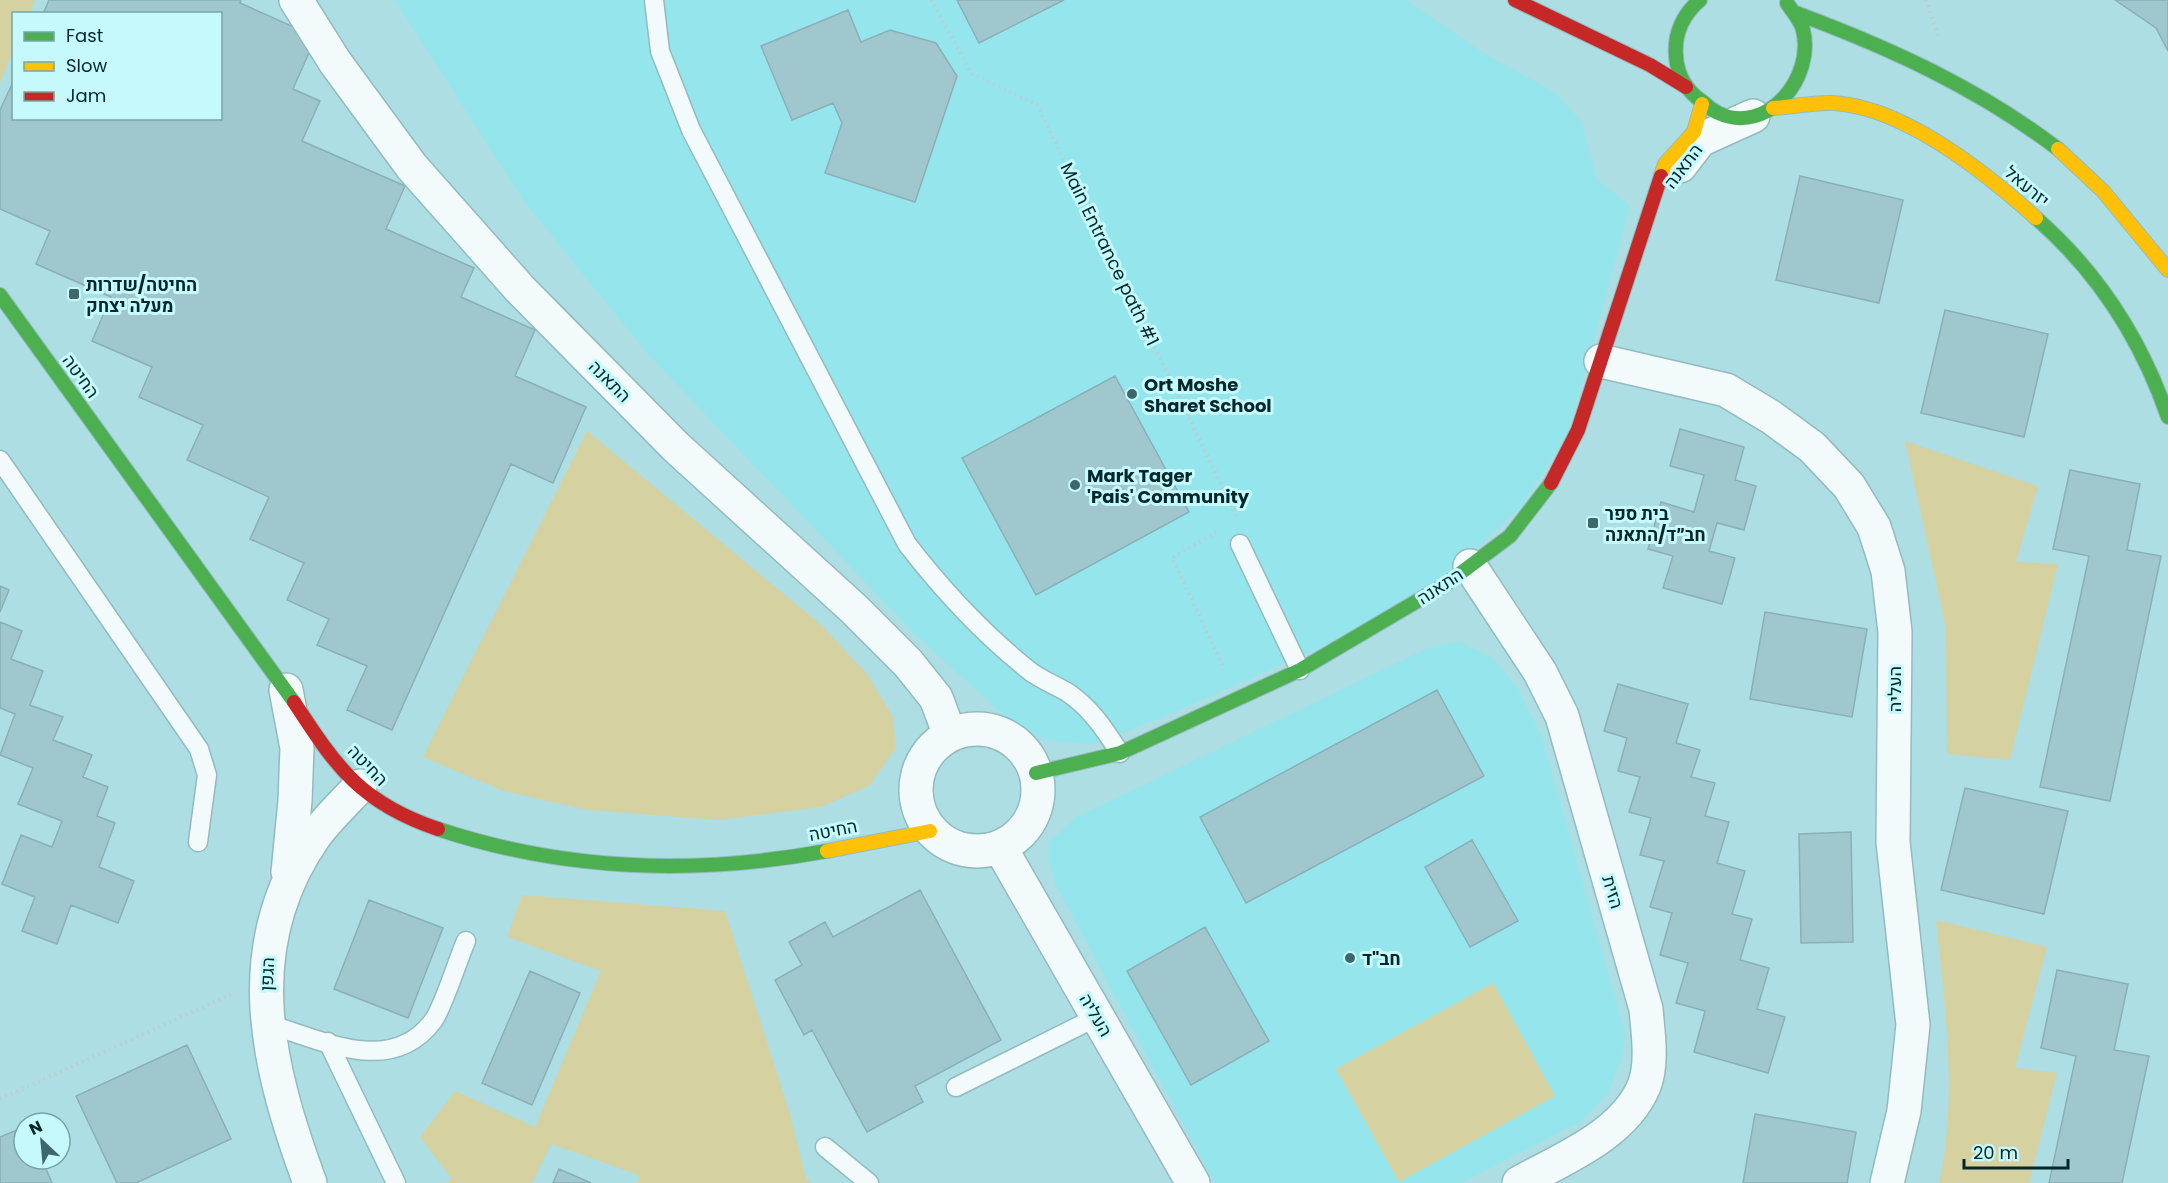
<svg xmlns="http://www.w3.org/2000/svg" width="2168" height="1183" font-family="Poppins,Heebo,sans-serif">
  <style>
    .built { fill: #95e5ec }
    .green { fill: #d6d1a0 }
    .building { fill: #a0c6ce; stroke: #89b0b7; stroke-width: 1.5 }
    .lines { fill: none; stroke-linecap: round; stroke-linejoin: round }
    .lane-casing { stroke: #93bbbf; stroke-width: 21 }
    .street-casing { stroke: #93bbbf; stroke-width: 36 }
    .fast-casing { stroke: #93bbbf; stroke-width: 16 }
    .slow-casing { stroke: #93bbbf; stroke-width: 16 }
    .jam-casing { stroke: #93bbbf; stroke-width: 16 }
    .path { stroke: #bdccce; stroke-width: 4; stroke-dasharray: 1.5 4.5; stroke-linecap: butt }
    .lane { stroke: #f3fafb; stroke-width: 18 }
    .street { stroke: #f3fafb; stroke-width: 33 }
    .fast { stroke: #4caf50; stroke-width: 14 }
    .slow { stroke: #ffc107; stroke-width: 14 }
    .jam { stroke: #c62828; stroke-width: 14 }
    .poi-dot { fill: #3c676b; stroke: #c5f9fc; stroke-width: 2 }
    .labels { text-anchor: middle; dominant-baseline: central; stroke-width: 6; stroke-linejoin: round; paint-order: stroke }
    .street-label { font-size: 18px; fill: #00272a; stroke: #c5f9fc }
    .poi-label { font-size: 18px; font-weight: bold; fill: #00272a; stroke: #c5f9fc; text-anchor: start }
  </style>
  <rect width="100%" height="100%" fill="#acdee3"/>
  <path class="built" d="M395,0H1407L1480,51L1557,94L1582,123L1596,178L1630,206L1568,433L1521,507L1437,584L1324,646L1163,717L1092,744L1046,740L1009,720L916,635L648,354L524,201Z
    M1460,642L1493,658L1519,691L1542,738L1625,1033L1622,1056L1608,1093L1581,1121L1461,1183H1215L1055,883L1050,863L1049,842L1077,817L1430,647Z"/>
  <path class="green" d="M0,0H35L30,13L14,14L13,51L0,83Z
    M587,431L820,624L867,674L893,717L896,748L869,786L821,807L719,820L587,810L504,791L423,757Z
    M1905,441L2038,486L2016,562L2058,564L2010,760L1947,754L1946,628Z
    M522,895L725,911L790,1114L806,1179L811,1183H637L639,1175L551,1144L532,1183H446L452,1179L420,1137L455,1091L535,1127L601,971L507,937Z
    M1936,920L2047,947L2015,1068L2057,1073L2029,1183H1939C1958,1096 1945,1008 1936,920Z
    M1493,983L1555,1096L1399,1182L1336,1069Z"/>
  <path class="building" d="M49,0H241L240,3L316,37L293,89L320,101L302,141L405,186L386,229L474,268L461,297L535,330L515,376L586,407L553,483L511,464L392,730L347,710L367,666L317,645L329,619L287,600L304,563L250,539L269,497L187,460L203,425L139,397L152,367L92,341L111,297L36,264L50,231L0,209V110L14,80V118H220V14H43Z
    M957,0H1064L979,43Z
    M2115,0H2168V51L2156,28Z
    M848,10L861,42L890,30L936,43L957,76L915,202L825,173L842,123L833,103L792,120L761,46Z
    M1800,176L1903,200L1879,303L1776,280Z
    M1945,310L2048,334L2024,437L1921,413Z
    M1115,376L1189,512L1036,595L962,458Z
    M1680,429L1744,447L1735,480L1756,486L1744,530L1717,523L1709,551L1735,558L1722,604L1663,588L1673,556L1648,549L1661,502L1694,512L1704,475L1670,466Z
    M2070,470L2140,484L2127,550L2161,556L2110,801L2040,787L2089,556L2053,549Z
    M0,586L9,590L0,612Z
    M1765,612L1867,629L1852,717L1750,699Z
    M0,622L22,631L11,659L43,671L30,705L63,717L53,740L92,755L83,777L108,787L97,816L115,823L99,867L134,881L118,923L71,905L57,944L22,931L35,897L2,884L21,835L52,847L62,821L18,804L33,768L0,755L15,714L0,708Z
    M1618,684L1688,704L1676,743L1700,750L1691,777L1715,783L1705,816L1729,822L1717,863L1745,871L1732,914L1752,919L1740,960L1769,968L1757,1009L1785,1017L1768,1073L1694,1052L1705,1011L1676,1003L1688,963L1660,955L1672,913L1650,907L1664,861L1640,855L1651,818L1629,812L1640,777L1618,771L1627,738L1604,731Z
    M1437,690L1484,776L1246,903L1200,817Z
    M1965,788L2068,811L2044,914L1941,890Z
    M1851,832L1853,942L1801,943L1799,834Z
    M1472,840L1518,921L1470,947L1425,867Z
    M920,890L1001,1040L915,1086L923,1102L867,1132L812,1030L804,1035L775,980L802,965L789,942L825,922L833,937Z
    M369,900L443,928L408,1018L334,989Z
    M1205,927L1269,1041L1191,1085L1127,971Z
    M2057,970L2128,984L2114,1050L2149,1056L2122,1183H2049L2076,1056L2041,1048Z
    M530,971L580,993L532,1105L482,1083Z
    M187,1045L231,1139L136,1183H117L76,1096Z
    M1755,1114L1856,1132L1847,1183H1743Z
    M24,1127V1159H42L52,1183H0V1137Z
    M559,1169L591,1183H553Z"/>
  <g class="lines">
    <g class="lane-casing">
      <path id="lane" d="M654,0L660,51L691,130L907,544C944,592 983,634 1031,672C1042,680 1055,685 1067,692C1091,708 1105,730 1120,753
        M0,460L199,749L207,775L198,842
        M1240,544L1300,670
        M268,1024C322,1040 391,1077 433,1021C443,1008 458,959 466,941
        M328,1042L396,1183
        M956,1087L1097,1017
        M825,1147L869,1183"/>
    </g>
    <g class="street-casing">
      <path id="street" d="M296,0L335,62L412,167L520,289L676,447L854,609L908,663L936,698L950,735
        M1680,166L1700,140L1753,116
        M1601,361L1726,390L1771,417L1812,447L1849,486L1874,527L1888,571L1895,632L1893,842L1913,1025L1904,1111L1887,1183
        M1470,566L1540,672L1562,716L1646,1009C1648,1033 1653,1063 1644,1086C1624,1135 1562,1159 1519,1183
        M286,690L297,748L295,801L288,872
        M916 790a61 61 0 1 1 122 0a61 61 0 1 1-122 0Z
        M1000,847L1193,1183
        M310,1183C267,1066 237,948 314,837C327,819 345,802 360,786"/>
    </g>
    <g class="fast-casing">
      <path id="fast" d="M1700,0C1683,14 1674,34 1676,56C1677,75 1687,92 1703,102C1707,106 1712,110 1718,113C1768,136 1815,77 1803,30C1801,21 1792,11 1787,3
        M1796,13C1890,48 1978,88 2058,149
        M2036,218C2098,272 2141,339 2168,417
        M0,295L294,702
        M1036,773L1120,753L1300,670L1446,584L1510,536L1551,483
        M438,829C564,871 697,875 827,851"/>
    </g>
    <g class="slow-casing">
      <path id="slow" d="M1773,108C1793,107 1813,102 1833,103C1904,107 1985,172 2036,218
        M2058,149L2103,191L2168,270
        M1661,176L1665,164L1694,132L1702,104
        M827,851L930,831"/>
    </g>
    <g class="jam-casing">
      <path id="jam" d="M1515,0L1650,65L1686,87
        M1551,483L1578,430L1661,176
        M294,702C337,768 361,803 438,829"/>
    </g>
    <path class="path" d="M931,0L972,74L1037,105L1238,519
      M1926,0L1938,35
      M1216,532L1172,558L1224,668
      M0,1099L234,993"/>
    <use href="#lane" class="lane"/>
    <use href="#street" class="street"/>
    <use href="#fast" class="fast"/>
    <use href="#slow" class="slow"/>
    <use href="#jam" class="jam"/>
  </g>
  <g class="poi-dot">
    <rect x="68" y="288" width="12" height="12" rx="3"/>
    <circle cx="1132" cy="394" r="6"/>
    <circle cx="1075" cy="485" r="6"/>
    <rect x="1587" y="517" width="12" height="12" rx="3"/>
    <circle cx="1350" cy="958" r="6"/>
  </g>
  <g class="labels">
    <g class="street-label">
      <text transform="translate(1683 166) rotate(-53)">התאנה</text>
      <text transform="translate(2027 186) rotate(40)">יזרעאל</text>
      <text transform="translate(1110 254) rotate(64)">Main Entrance path #1</text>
      <text transform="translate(81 376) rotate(54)">החיטה</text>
      <text transform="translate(610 381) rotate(45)">התאנה</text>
      <text transform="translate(1440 586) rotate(-33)">התאנה</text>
      <text transform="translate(1894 689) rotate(-90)">העליה</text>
      <text transform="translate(368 765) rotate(46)">החיטה</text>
      <text transform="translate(833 830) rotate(-11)">החיטה</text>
      <text transform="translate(1613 892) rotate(74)">הזית</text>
      <text transform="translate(267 974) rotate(-87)">הגפן</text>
      <text transform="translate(1096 1015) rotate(60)">העליה</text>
    </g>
    <g class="poi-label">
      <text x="86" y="284">החיטה/שדרות<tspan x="86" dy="21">מעלה יצחק</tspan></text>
      <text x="1144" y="384">Ort Moshe<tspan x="1144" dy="21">Sharet School</tspan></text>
      <text x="1087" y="475">Mark Tager<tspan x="1087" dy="21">'Pais' Community</tspan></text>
      <text x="1605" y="513">בית ספר<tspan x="1605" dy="21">חב״ד/התאנה</tspan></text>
      <text x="1362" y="958">חב"ד</text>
    </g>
  </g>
  <rect x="12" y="12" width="210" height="108" fill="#c5f9fc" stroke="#76a5a8" stroke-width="1.5"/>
  <rect x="24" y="32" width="30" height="9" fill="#4caf50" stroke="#76a5a8" stroke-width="1.5"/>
  <text x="66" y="42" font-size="18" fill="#00272a">Fast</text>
  <rect x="24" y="62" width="30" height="9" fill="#ffc107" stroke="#76a5a8" stroke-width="1.5"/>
  <text x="66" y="72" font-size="18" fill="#00272a">Slow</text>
  <rect x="24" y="92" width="30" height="9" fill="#c62828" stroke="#76a5a8" stroke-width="1.5"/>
  <text x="66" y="102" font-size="18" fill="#00272a">Jam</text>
  <g transform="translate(42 1141) rotate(334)"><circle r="28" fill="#c5f9fc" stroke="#76a5a8" stroke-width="1.5"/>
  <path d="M0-4.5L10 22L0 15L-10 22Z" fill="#3c676b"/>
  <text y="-9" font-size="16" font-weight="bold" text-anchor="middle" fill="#00272a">N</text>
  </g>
  <path d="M1964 1159v9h104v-9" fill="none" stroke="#00272a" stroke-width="3"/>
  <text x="1973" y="1159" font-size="18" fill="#00272a" stroke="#c5f9fc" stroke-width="4.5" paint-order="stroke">20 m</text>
</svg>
